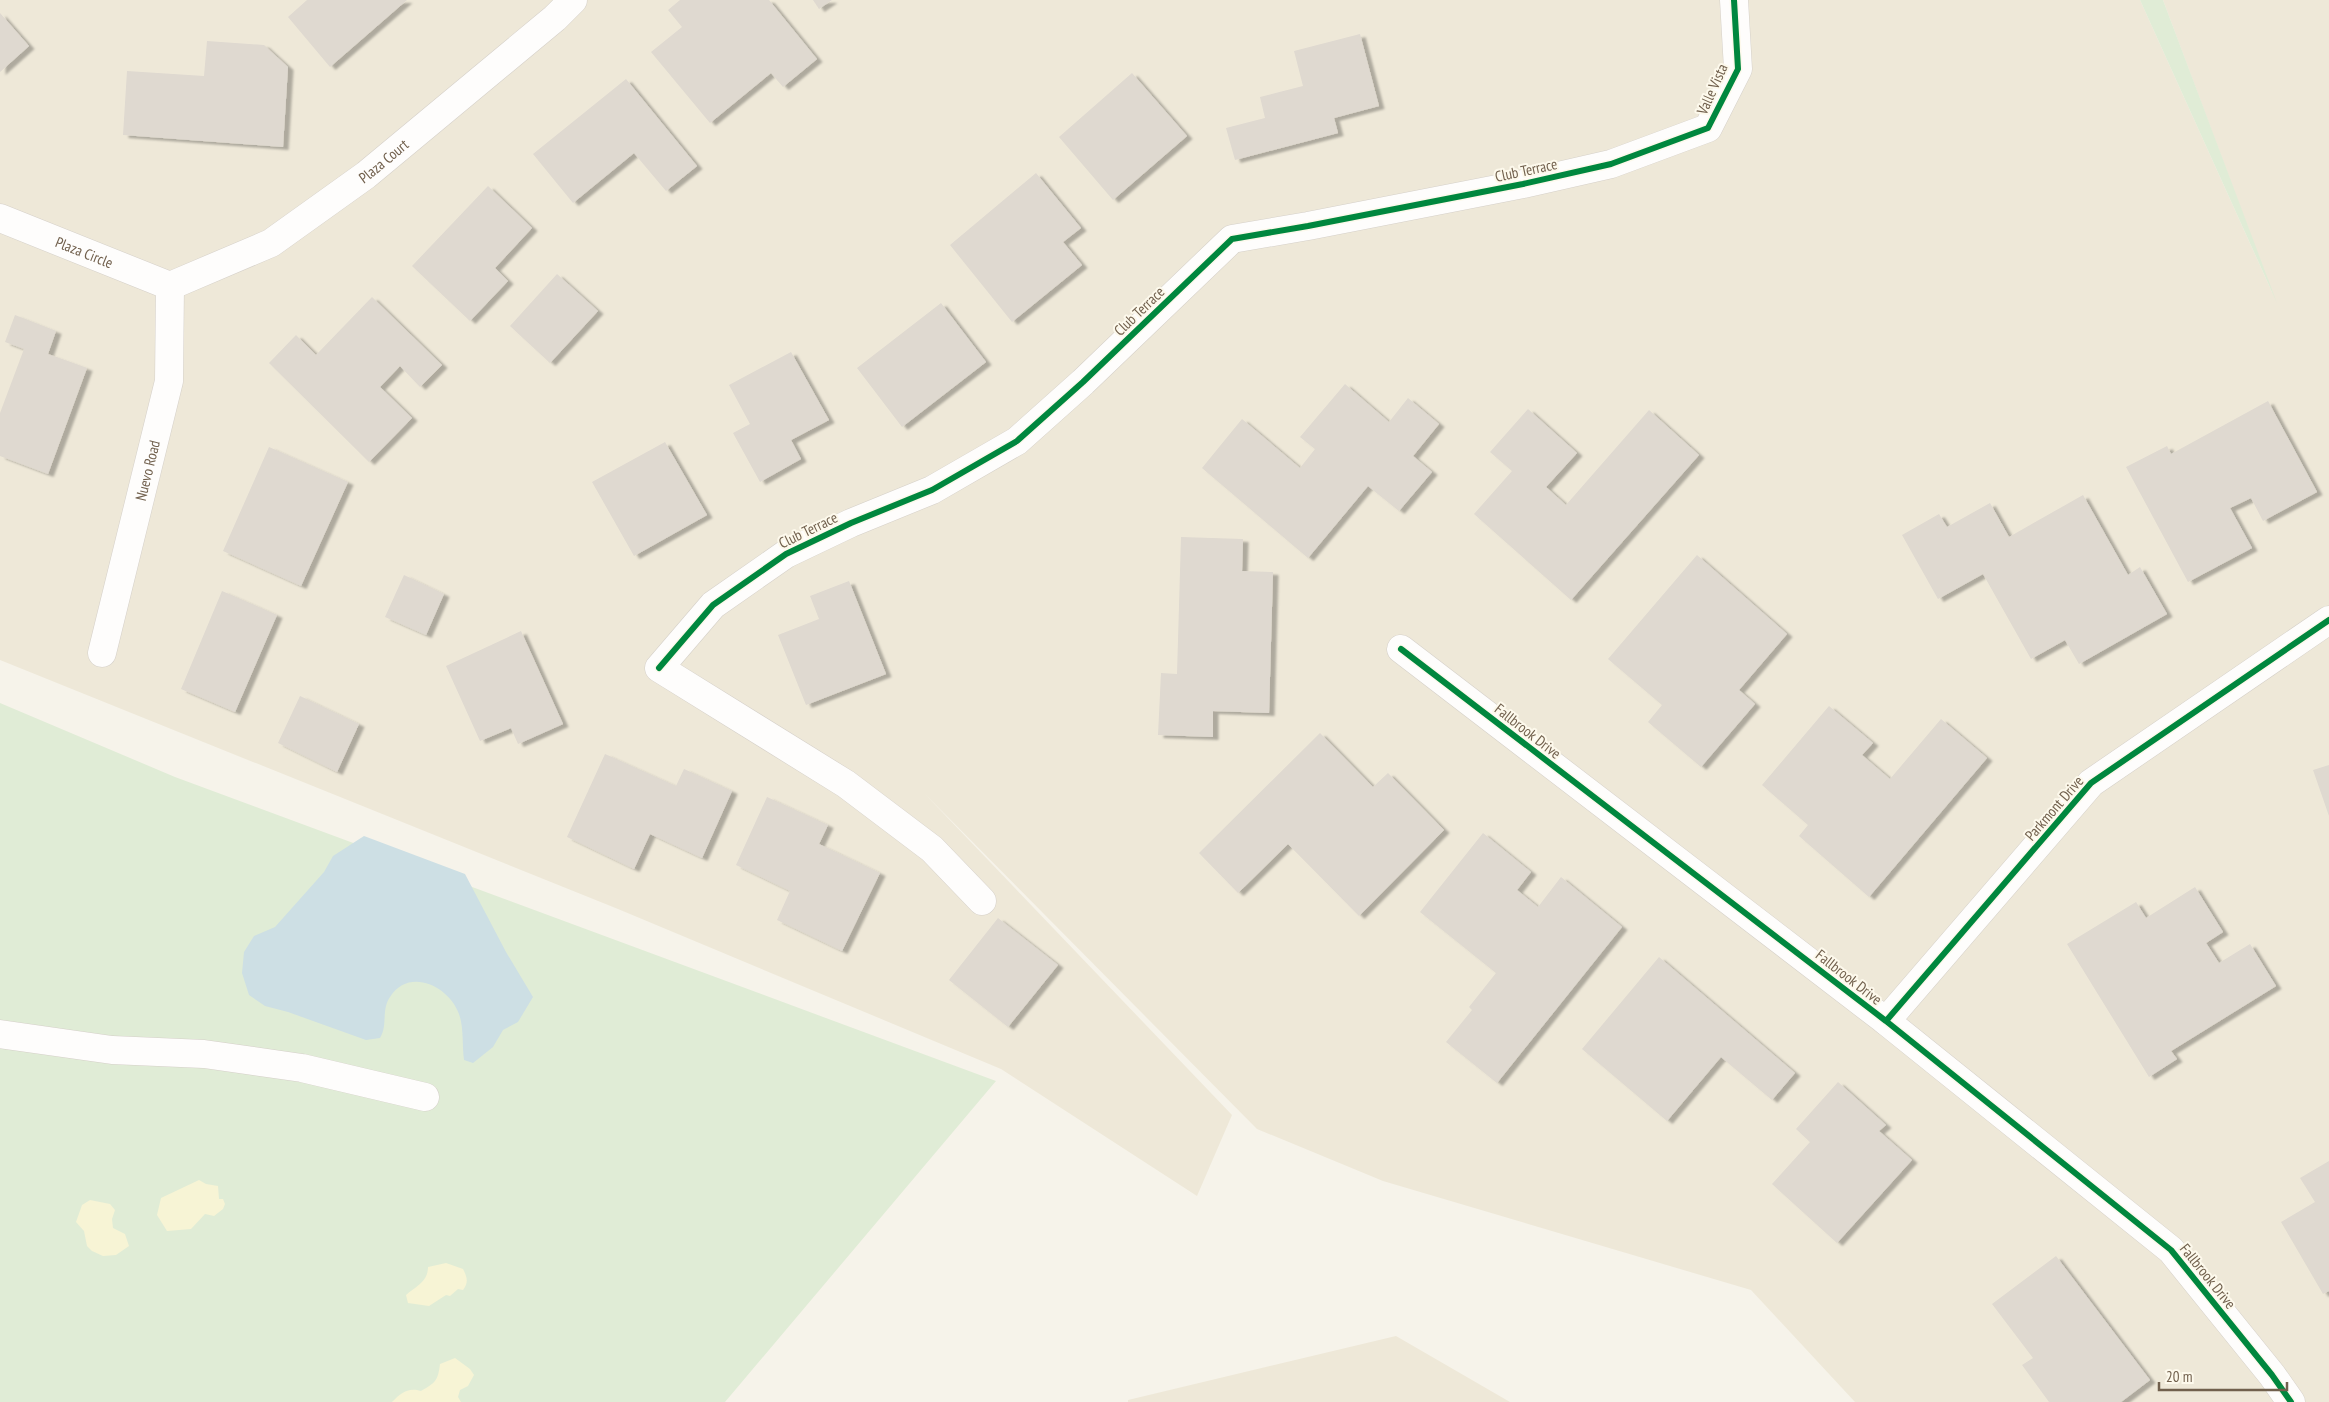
<svg xmlns="http://www.w3.org/2000/svg" width="2329" height="1402" font-family="'PT Sans Narrow',sans-serif">
  <style>
    .residential { fill: #eee8d8 }
    .green { fill: #e0ecd6 }
    .sand { fill: #f7f4d5 }
    .water { fill: #cddfe4 }
    .building { fill: #dfd9d0; filter: url(#shadow) }
    .lines { fill: none; stroke-linecap: round; stroke-linejoin: round }
    .minor-casing { stroke: #d5d0c9; stroke-width: 29 }
    .minor { stroke: #fefdfc; stroke-width: 28 }
    .cycleway-casing { stroke: #fdf9ec; stroke-width: 9 }
    .cycleway { stroke: #00873e; stroke-width: 6 }
    .labels { text-anchor: middle; dominant-baseline: central; stroke-width: 4; stroke-linejoin: round; paint-order: stroke }
    .street-label { font-size: 15px; fill: #71604d; stroke: #fdf9ec }
  </style>
  <defs>
    <filter id="shadow"><feDropShadow dx="5.5" dy="3" stdDeviation="1" flood-color="#0004"/></filter>
  </defs>
  <rect width="100%" height="100%" fill="#f6f3ea"/>
  <path class="residential" d="M0,0H2140L2272,292L2163,0H2329V1402H1855L1751,1290L1383,1181L1257,1129L924,793L1232,1115L1197,1196L1001,1069L618,909L0,660Z
    M1396,1336L1510,1402H1128V1400Z"/>
  <path class="green" d="M2140,0H2163L2277,303Z
    M0,703L175,777L996,1081L725,1402H0Z"/>
  <path class="sand" d="M199,1180L206,1184L218,1186L219,1199H223L225,1204L223,1209L214,1216L205,1214L191,1229L167,1231L157,1215L161,1198Z
    M90,1200L110,1204L115,1210L112,1219L113,1228L125,1234L129,1246L116,1255L103,1256L92,1251L87,1246L84,1231L76,1222L82,1205Z
    M446,1263L463,1269C467,1277 469,1282 463,1290L458,1289L450,1296L446,1295L429,1306L408,1303L406,1295C415,1287 428,1282 428,1267Z
    M455,1358L470,1369L474,1375L468,1386L460,1390L458,1397L461,1402H392C401,1393 408,1387 421,1391C435,1383 438,1381 440,1364Z"/>
  <path class="water" d="M364,836L465,874L506,952L533,997L518,1022L503,1030L493,1047L473,1063L464,1060C462,1046 464,1028 459,1014C449,986 409,967 390,997C381,1010 388,1025 380,1038L366,1040L288,1012L265,1006L249,995L242,973L244,952L254,936L275,927L324,872L333,856Z"/>
  <path class="building" d="M307,0H407L330,67L288,17Z
    M680,0H769L817,59L783,87L771,73L710,123L651,52L682,27L668,10Z
    M813,0H832L819,9Z
    M0,13L29,46L0,72Z
    M1360,34L1379,106L1334,118L1338,133L1235,160L1226,128L1265,118L1260,97L1303,86L1294,51Z
    M207,41L264,45L288,67L283,147L123,135L127,71L204,76Z
    M1132,73L1187,136L1113,200L1059,137Z
    M626,79L697,166L666,191L634,153L573,203L533,154Z
    M1036,173L1081,228L1063,242L1082,265L1012,322L950,245Z
    M488,186L532,228L495,268L508,281L470,321L412,266Z
    M557,274L598,311L550,363L510,326Z
    M372,297L442,365L420,387L400,366L380,387L412,418L369,462L269,363L296,335L316,355Z
    M941,303L986,362L902,427L857,368Z
    M15,315L56,331L48,354L87,368L48,474L0,456V413L24,349L5,342Z
    M791,352L829,420L791,440L801,459L760,482L733,433L750,424L729,385Z
    M1345,384L1389,422L1408,398L1439,424L1413,456L1432,472L1399,511L1368,486L1308,558L1202,468L1242,419L1300,468L1315,449L1300,437Z
    M2268,401L2317,492L2263,521L2251,498L2230,508L2252,548L2188,582L2126,467L2167,446L2171,454Z
    M1528,409L1577,453L1546,487L1566,505L1649,410L1699,455L1571,600L1474,514L1512,471L1490,452Z
    M665,442L707,515L634,556L592,482Z
    M269,447L348,482L301,586L223,551Z
    M2083,495L2128,575L2140,567L2167,614L2079,664L2065,640L2031,659L1983,574L1938,599L1902,535L1939,514L1947,527L1990,503L2009,537Z
    M1181,537L1243,539L1242,571L1273,572L1269,713L1213,711V737L1158,735L1161,673L1177,674Z
    M1697,555L1787,634L1739,690L1755,704L1701,767L1648,722L1662,705L1608,659Z
    M404,575L444,594L426,635L385,617Z
    M849,581L886,674L806,705L778,635L819,619L810,596Z
    M222,591L277,615L235,712L181,689Z
    M521,631L563,724L518,744L511,728L480,741L446,666Z
    M300,696L359,724L337,772L278,743Z
    M1829,706L1873,743L1862,755L1890,779L1941,719L1987,758L1869,897L1799,836L1808,825L1762,785Z
    M1320,733L1373,787L1388,773L1444,830L1359,916L1288,844L1238,893L1199,853Z
    M605,754L676,786L684,769L732,791L702,858L650,834L634,869L567,837Z
    M2329,765V816L2313,770Z
    M767,797L828,825L819,844L880,873L842,951L777,920L790,891L736,865Z
    M1483,833L1531,872L1517,890L1538,907L1561,877L1622,927L1497,1083L1446,1042L1472,1010L1469,1007L1496,973L1420,912Z
    M2195,887L2223,932L2206,943L2219,963L2250,944L2276,986L2171,1051L2177,1059L2149,1077L2067,944L2136,902L2146,918Z
    M998,918L1058,965L1008,1027L949,980Z
    M1659,957L1795,1073L1772,1100L1721,1057L1667,1121L1582,1049Z
    M1838,1082L1886,1125L1879,1131L1912,1160L1837,1243L1772,1184L1810,1142L1796,1129Z
    M2329,1161V1291L2323,1294L2281,1222L2315,1202L2300,1178Z
    M2056,1256L2150,1380L2121,1402H2049L2022,1365L2033,1358L1992,1304Z"/>
  <g class="lines">
    <g class="minor-casing">
      <g id="minor">
        <path id="s1" d="M0,218L170,286"/>
        <path id="s2" d="M170,286L271,243L366,175L555,18L573,0"/>
        <path d="M1401,649L1886,1021L2171,1250L2272,1375L2291,1402"/>
        <path id="s3" d="M102,653L169,381L170,286"/>
        <path d="M982,901L932,849L846,784L659,668L713,605L786,554L851,523L932,490L1017,441L1083,382L1232,239L1308,226L1523,184L1611,164L1708,128L1738,69L1734,0"/>
        <path d="M1886,1021L2091,783L2329,620"/>
        <path d="M0,1034L112,1050L204,1054L302,1068L425,1097"/>
      </g>
    </g>
    <use href="#minor" class="minor"/>
    <g class="cycleway-casing">
      <path id="cycleway" d="M1401,649L1886,1021L2171,1250L2272,1375L2291,1402
        M659,668L713,605L786,554L851,523L932,490L1017,441L1083,382L1232,239L1308,226L1523,184L1611,164L1708,128L1738,69L1734,0
        M1886,1021L2091,783L2329,620"/>
    </g>
    <use href="#cycleway" class="cycleway"/>
  </g>
  <g class="labels">
    <g class="street-label">
      <text transform="translate(1712 89) rotate(-66)">Valle Vista</text>
      <text stroke="none"><textPath href="#s2" startOffset="249">Plaza Court</textPath></text>
      <text transform="translate(1526 170) rotate(-12)">Club Terrace</text>
      <text stroke="none"><textPath href="#s1" startOffset="91">Plaza Circle</textPath></text>
      <text transform="translate(1139 311) rotate(-44)">Club Terrace</text>
      <text stroke="none"><textPath href="#s3" startOffset="188">Nuevo Road</textPath></text>
      <text transform="translate(808 530) rotate(-26)">Club Terrace</text>
      <text transform="translate(1528 731) rotate(38)">Fallbrook Drive</text>
      <text transform="translate(2054 808) rotate(-49)">Parkmont Drive</text>
      <text transform="translate(1849 977) rotate(38)">Fallbrook Drive</text>
      <text transform="translate(2208 1276) rotate(51)">Fallbrook Drive</text>
    </g>
  </g>
  <path d="M2159 1382v8h128v-8" fill="none" stroke="#71604d" stroke-width="2.5"/>
  <text x="2166" y="1382" font-size="15" fill="#71604d" stroke="#fdf9ec" stroke-width="4" paint-order="stroke">20 m</text>
</svg>
